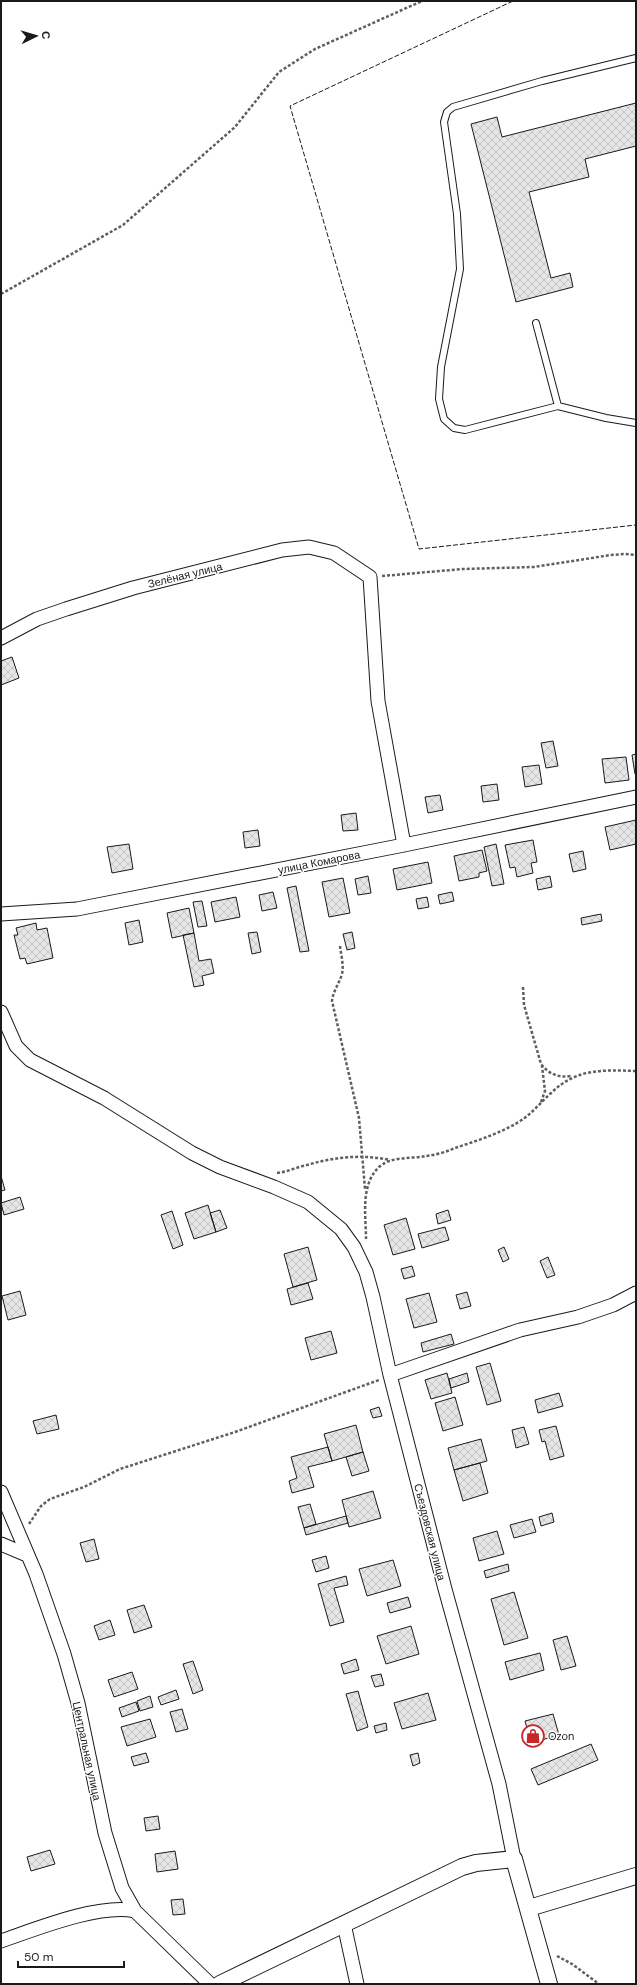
<svg xmlns="http://www.w3.org/2000/svg" width="637" height="1985" font-family="'DM Sans',sans-serif">
  <style>
    .building { fill: url(#building-cross-hatch); stroke: #1a1a1a }
    .lines { fill: none; stroke-linecap: round; stroke-linejoin: round }
    .service-casing { stroke: #1a1a1a; stroke-width: 8 }
    .minor-casing { stroke: #1a1a1a; stroke-width: 15 }
    .tertiary-casing { stroke: #1a1a1a; stroke-width: 18 }
    .path { stroke: #5f5f5f; stroke-width: 2.5; stroke-dasharray: 3 2; stroke-linecap: butt }
    .service { stroke: #fff; stroke-width: 6 }
    .minor { stroke: #fff; stroke-width: 13 }
    .tertiary { stroke: #fff; stroke-width: 16 }
    .fence { stroke: #1a1a1a; stroke-width: 1; stroke-dasharray: 5 2; stroke-linecap: butt }
    .labels { text-anchor: middle; dominant-baseline: central; stroke-width: 3; stroke-linejoin: round; paint-order: stroke }
    .street-label { font-size: 11px; fill: #1a1a1a; stroke: #fff }
    .poi-label { font-size: 11px; fill: #1a1a1a; stroke: #fff; text-anchor: start }
  </style>
  <defs>
    <pattern id="building-cross-hatch" width="8" height="8" patternUnits="userSpaceOnUse"><rect width="8" height="8" fill="#e6e6e6"/><path d="M0 0l8 8M0 8l8-8" fill="none" stroke="#c5c5c5"/></pattern>
  </defs>
  <rect width="100%" height="100%" fill="#fff"/>
  <path class="building" d="M636,103V146L585,159L589,177L529,192L551,278L570,273L573,287L516,302L471,124L497,117L502,137Z
    M12,657L19,678L1,685V661Z
    M553,741L558,766L546,768L541,743Z
    M636,754V774H635L632,755Z
    M626,757L629,780L605,783L602,759Z
    M539,765L542,784L525,787L522,767Z
    M497,784L499,800L483,802L481,786Z
    M440,795L443,810L428,813L425,797Z
    M356,813L358,830L343,831L341,815Z
    M636,820V844L610,850L605,827Z
    M258,830L260,846L245,848L243,832Z
    M533,840L537,862L531,863L533,873L517,877L515,867L510,868L505,845Z
    M129,844L133,869L112,873L107,847Z
    M496,844L504,884L492,886L484,847Z
    M482,850L487,871L479,873V877L459,881L454,856Z
    M583,851L586,869L573,872L569,854Z
    M428,862L432,883L397,890L393,869Z
    M368,876L371,893L358,895L355,879Z
    M550,876L552,887L538,890L536,879Z
    M343,878L350,913L329,917L322,882Z
    M296,886L309,951L300,952L287,888Z
    M273,892L277,908L262,911L259,895Z
    M452,892L454,901L440,904L438,895Z
    M236,897L240,917L215,922L211,902Z
    M427,897L429,907L418,909L416,899Z
    M202,901L207,926L198,927L193,902Z
    M189,908L194,933L172,938L167,913Z
    M601,914L602,921L582,925L581,918Z
    M139,920L143,942L129,945L125,923Z
    M36,923L37,930L47,928L53,958L27,964L25,958L20,959L14,935H18L16,928Z
    M257,932L261,952L252,954L248,933Z
    M352,932L355,948L347,950L343,934Z
    M194,933L199,961L211,959L214,973L202,976L204,985L194,987L183,935Z
    M1,1176L5,1190L1,1191Z
    M20,1197L24,1209L4,1215L1,1203Z
    M208,1205L216,1232L194,1239L185,1213Z
    M220,1210L227,1228L216,1232L210,1213Z
    M448,1210L451,1220L438,1224L436,1214Z
    M172,1211L183,1245L173,1249L161,1215Z
    M406,1218L415,1249L393,1255L384,1225Z
    M445,1227L449,1240L422,1248L418,1234Z
    M308,1247L317,1280L293,1287L284,1254Z
    M504,1247L509,1259L503,1262L498,1250Z
    M548,1257L555,1275L547,1278L540,1261Z
    M412,1266L415,1276L404,1279L401,1269Z
    M308,1283L313,1299L291,1305L287,1289Z
    M20,1291L26,1315L8,1320L2,1296Z
    M467,1292L471,1306L460,1309L456,1295Z
    M429,1293L437,1322L414,1328L406,1299Z
    M331,1331L337,1353L311,1360L305,1338Z
    M451,1334L454,1344L423,1352L421,1343Z
    M490,1363L501,1401L487,1405L476,1367Z
    M447,1373L452,1393L431,1399L425,1380Z
    M467,1373L469,1382L451,1388L449,1379Z
    M559,1393L563,1406L538,1413L535,1400Z
    M455,1397L463,1425L443,1431L435,1403Z
    M379,1407L382,1416L373,1418L370,1410Z
    M56,1415L59,1429L37,1434L33,1421Z
    M356,1425L363,1452L332,1461L324,1434Z
    M556,1426L564,1456L550,1460L545,1441L542,1442L539,1430Z
    M524,1427L529,1444L516,1448L512,1430Z
    M481,1439L487,1461L454,1470L448,1448Z
    M328,1447L332,1461L308,1467L314,1487L292,1493L289,1481L297,1478L291,1457Z
    M363,1452L369,1471L352,1476L346,1457Z
    M480,1463L488,1493L463,1501L454,1470Z
    M373,1491L381,1518L349,1527L342,1500Z
    M310,1504L316,1524L304,1528L298,1507Z
    M552,1513L554,1522L541,1526L539,1517Z
    M346,1516L348,1523L306,1535L304,1528Z
    M532,1519L536,1532L514,1538L510,1525Z
    M497,1531L504,1554L479,1561L473,1538Z
    M94,1539L99,1559L86,1562L80,1543Z
    M326,1556L329,1568L316,1572L312,1560Z
    M393,1560L401,1586L367,1596L359,1569Z
    M508,1564L509,1571L486,1578L484,1571Z
    M346,1576L348,1585L334,1588L344,1622L330,1626L318,1584Z
    M514,1592L528,1638L504,1645L491,1599Z
    M408,1597L411,1607L390,1613L387,1603Z
    M144,1605L152,1627L134,1633L127,1610Z
    M110,1620L115,1635L99,1640L94,1626Z
    M411,1626L419,1654L386,1664L377,1636Z
    M567,1636L576,1666L561,1670L553,1640Z
    M540,1653L544,1670L510,1680L505,1662Z
    M356,1659L359,1670L344,1674L341,1664Z
    M193,1661L203,1690L193,1694L183,1664Z
    M132,1672L138,1689L114,1697L108,1680Z
    M381,1674L384,1685L375,1687L371,1676Z
    M176,1690L179,1699L161,1705L158,1697Z
    M358,1691L368,1727L357,1731L346,1694Z
    M428,1693L436,1720L402,1729L394,1703Z
    M150,1696L153,1707L140,1711L137,1701Z
    M136,1702L139,1711L122,1717L119,1708Z
    M182,1709L188,1729L176,1732L170,1712Z
    M553,1714L559,1735L531,1743L525,1721Z
    M150,1719L156,1737L127,1746L121,1727Z
    M386,1723L387,1730L376,1733L374,1726Z
    M591,1744L598,1760L538,1785L531,1769Z
    M146,1753L149,1762L134,1766L131,1757Z
    M418,1753L420,1763L413,1766L410,1755Z
    M158,1816L160,1829L146,1831L144,1818Z
    M50,1850L55,1864L31,1871L27,1857Z
    M175,1851L178,1869L157,1872L155,1854Z
    M183,1899L185,1914L173,1915L171,1900Z"/>
  <g class="lines">
    <g class="service-casing">
      <path id="service" d="M636,58L542,81L453,107L447,112L444,122L457,214L460,269L441,367L439,399L444,419L454,428L465,430L558,406L606,418L636,423
        M536,323L558,406"/>
    </g>
    <g class="minor-casing">
      <path id="minor" d="M1,638L37,619L66,609L133,588L282,550L309,547L334,553L370,577L378,701L404,845
        M1,914L77,909L404,845L636,797
        M1,1012L16,1046L30,1060L104,1098L192,1153L220,1167L274,1187L308,1202L341,1229L354,1247L366,1272L373,1297L390,1375L445,1589L499,1784L514,1859
        M390,1375L520,1330L578,1317L613,1305L636,1293
        M1,1492L36,1574L64,1654L78,1703L105,1833L122,1888L135,1911L210,1984
        M1,1544L27,1555
        M344,1924L357,1984
        M1,1941C36,1929 100,1903 135,1911"/>
    </g>
    <g class="tertiary-casing">
      <path id="tertiary" d="M529,1908L636,1876
        M220,1984L462,1867L476,1863L514,1859L549,1984"/>
    </g>
    <path class="path" d="M1,294L123,225L235,127L279,72L315,49L422,1
      M382,576L463,569L534,567L611,555L625,554L636,555
      M340,946C341,955 344,965 342,974C339,984 333,991 332,1001L359,1118L365,1189
      M523,987L524,1005L541,1064C549,1074 558,1078 571,1076
      M541,1102L545,1091L542,1066
      M277,1173C287,1172 297,1167 307,1165C334,1157 362,1154 390,1160
      M366,1239C366,1216 360,1185 379,1167C391,1156 411,1159 426,1156C436,1155 446,1152 455,1148C476,1141 498,1134 517,1123C531,1115 540,1103 551,1093C577,1068 602,1070 636,1071
      M29,1524L41,1506L50,1499L84,1487L120,1469L235,1432L379,1380
      M557,1956L572,1964L599,1984"/>
    <use href="#service" class="service"/>
    <use href="#minor" class="minor"/>
    <use href="#tertiary" class="tertiary"/>
    <path class="fence" d="M513,1L290,106L419,549L636,525"/>
  </g>
  <defs>
    <g id="shop-ring" transform="scale(1.15)"><circle r="9.5" fill="#fff" stroke="#c62828" stroke-width="1.5"/><path d="M-5-2.5h2.3a2.7 3.5 0 0 1 5.4 0H5L5.5 6h-11ZM-1.5-2.5h3a1.5 2.3 0 0 0-3 0Z" fill="#c62828"/></g>
  </defs>
  <g fill-rule="evenodd">
    <use href="#shop-ring" x="533" y="1736"/>
  </g>
  <g class="labels">
    <g class="street-label">
      <text transform="translate(185 575) rotate(-14)">Зелёная улица</text>
      <text transform="translate(319 862) rotate(-11)">улица Комарова</text>
      <text transform="translate(430 1532) rotate(76)">Съездовская улица</text>
      <text transform="translate(87 1751) rotate(78)">Центральная улица</text>
    </g>
    <g class="poi-label">
      <text x="548" y="1736">Ozon</text>
    </g>
  </g>
  <rect width="637" height="1985" fill="none" stroke="#1a1a1a" stroke-width="4"/>
  <g transform="translate(36 36) rotate(85)" stroke="#ffffff" stroke-width="3" paint-order="stroke">
  <path d="M0-3L7 15L0 10L-7 15Z" fill="#1a1a1a"/>
  <text y="-6" font-size="11" font-weight="bold" text-anchor="middle" fill="#1a1a1a">С</text>
  </g>
  <path d="M18 1961v6h106v-6" fill="none" stroke="#1a1a1a" stroke-width="2"/>
  <text x="24" y="1961" font-size="12" fill="#1a1a1a" stroke="#ffffff" stroke-width="3" paint-order="stroke">50 m</text>
</svg>
